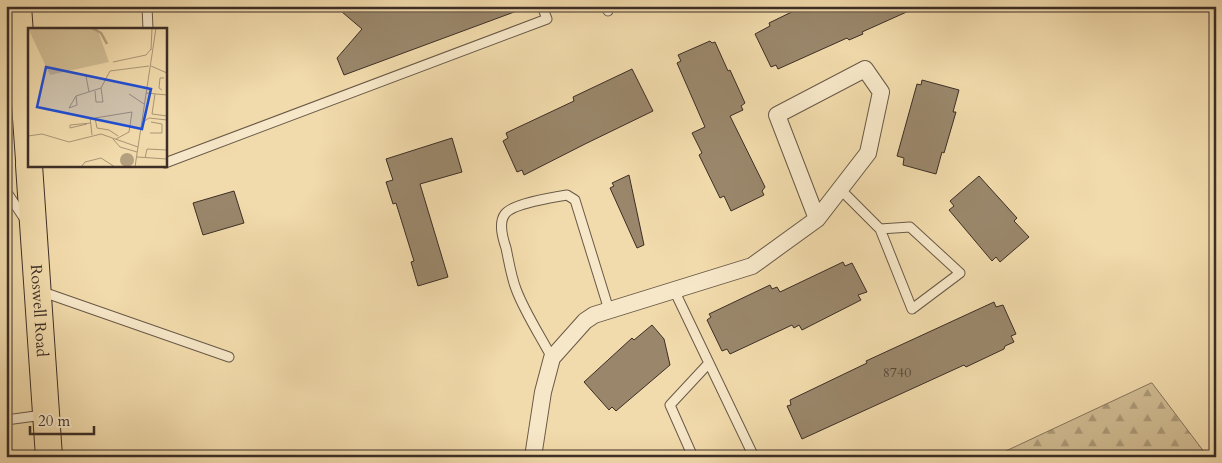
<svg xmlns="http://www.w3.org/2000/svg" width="1222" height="463" font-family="Cardo,serif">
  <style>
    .forest { fill: url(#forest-firs); stroke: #87765d }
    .building { fill: #9a876b; stroke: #3c2e26 }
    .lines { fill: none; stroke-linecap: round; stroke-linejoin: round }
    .service-casing { stroke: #695947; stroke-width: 11 }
    .minor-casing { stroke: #695947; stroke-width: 18 }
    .primary-casing { stroke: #3c2e26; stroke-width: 28 }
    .service { stroke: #f6e7c8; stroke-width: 9 }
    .minor { stroke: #f6e7c8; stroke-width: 16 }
    .primary { stroke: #f1daab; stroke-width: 26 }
    .labels { text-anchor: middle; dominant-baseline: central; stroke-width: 4.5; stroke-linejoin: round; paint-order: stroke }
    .number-label { font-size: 14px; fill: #544437 }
    .street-label { font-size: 16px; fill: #3c2e26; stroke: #f6e7c8 }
    .inset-river { fill: none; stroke: #b3a07e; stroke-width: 2.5 }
    .inset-road { fill: none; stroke: #a99576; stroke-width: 1 }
    .view { fill: #1d4ed8; fill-opacity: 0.15; stroke: #1d4ed8; stroke-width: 2.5 }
    .inset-edge { fill: none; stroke: #3c2e26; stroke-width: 2.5 }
  </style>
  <defs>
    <pattern id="forest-firs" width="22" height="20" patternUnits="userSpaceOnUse" patternTransform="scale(1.25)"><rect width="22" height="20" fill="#d2bd94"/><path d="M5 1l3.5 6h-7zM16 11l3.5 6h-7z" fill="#ac9a79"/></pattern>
  </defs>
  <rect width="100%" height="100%" fill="#f1daab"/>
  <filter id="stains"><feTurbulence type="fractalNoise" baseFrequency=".004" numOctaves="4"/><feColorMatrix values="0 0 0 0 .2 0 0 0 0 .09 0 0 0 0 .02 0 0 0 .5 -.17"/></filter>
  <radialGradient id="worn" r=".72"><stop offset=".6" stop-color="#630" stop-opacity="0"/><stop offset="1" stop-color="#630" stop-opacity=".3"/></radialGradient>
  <path class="forest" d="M1152,383L1208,457H993L1151,383Z"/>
  <path class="building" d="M335,6H524L525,8L344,75L337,58L362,29Z
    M804,6H920L862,32L863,34L849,40L847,38L778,69L776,65L771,67L755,34L770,26L769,23Z
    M710,41L712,43L715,42L728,71L730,70L745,103L741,106L743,110L730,116L765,187L762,191L764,195L731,211L724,196L720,198L699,155L702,153L692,133L705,127L677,63L681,61L678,55Z
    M632,69L653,111L585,144L524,175L522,170L517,172L503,141L508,138L506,133L574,101L573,97Z
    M922,80L959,90L953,112H956L944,153L942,152L936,174L903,165L904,158L897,156L917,84L921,85Z
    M452,138L462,172L420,184L448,277L418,286L411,262L414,261L396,203L393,204L386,182L393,180L386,159Z
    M629,175L644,245L637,248L610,188L614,186L612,183Z
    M979,176L1017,218L1014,221L1029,237L1000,262L996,257L992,261L949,210L954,206L950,201Z
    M234,191L244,223L203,235L193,203Z
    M843,262L845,266L852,263L867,292L858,295L861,300L802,330L799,325L794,328L792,325L730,354L727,349L722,351L707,320L711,317L709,314L770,285L772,289L777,287L780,292Z
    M994,302L996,307L1003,305L1016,334L1011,336L1014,342L1005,346L1004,349L966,367L964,365L802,439L787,406L791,405L790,400L867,363L866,361Z
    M652,325L664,339L670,365L616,411L612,407L609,410L584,382L632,338L634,340Z"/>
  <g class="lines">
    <g class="service-casing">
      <path id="service" d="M147,6L148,29
        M606,6L608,11
        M6,86L13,68
        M165,163L547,19L542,6
        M840,189L880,229L912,309L960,273L910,227L880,229
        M6,191L24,218
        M674,290L754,457
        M40,291L229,357
        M552,358C540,335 525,313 516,289C511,276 509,262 506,248C503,239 498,223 505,214C512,204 554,197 567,195L575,200L609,310
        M6,420L43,415
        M693,457L670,405L709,363"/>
    </g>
    <g class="minor-casing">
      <path id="minor" d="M533,457L543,392L552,358L585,321L594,315L752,266L817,219L868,153L881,92L865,69L777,115L817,219"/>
    </g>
    <g class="primary-casing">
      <g id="primary">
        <path d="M18,6L29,160"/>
        <path id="s1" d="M29,165L49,457"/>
      </g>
    </g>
    <use href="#service" class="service"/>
    <use href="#minor" class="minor"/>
    <use href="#primary" class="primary"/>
  </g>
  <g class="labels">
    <g class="number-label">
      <text x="897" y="372">8740</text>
    </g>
    <g class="street-label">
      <text stroke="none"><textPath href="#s1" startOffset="146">Roswell Road</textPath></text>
    </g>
  </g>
  <g transform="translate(28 28)">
    <rect width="139" height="139" fill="#f1daab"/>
    <path d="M0,0H69L81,34L22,47Z" fill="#d2bd94"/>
    <path d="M92 132a7 7 0 1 1 14 0a7 7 0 1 1-14 0Z" fill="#b3a07e"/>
    <path class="inset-river" d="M64,0L73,5L79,16"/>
    <path class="inset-road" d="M123,22L124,0M85,34L118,27L123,21M123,38L139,45M58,48L61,64M134,62L131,60L132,50H136M67,63L68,74H75L73,60M118,65L139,67M101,66L116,76M127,66L124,86L139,88M48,68L49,77L41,80L48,68L73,60L82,43L121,38M62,89L64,107M115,94L121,90L139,92M42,100V97L63,95M42,100L59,96M122,105H134V96L123,94M0,108L14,106L41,114L73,106L110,119M85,111L92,119L109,124M88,111L101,104L104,84L67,90L69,100L81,102L90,108M109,129L139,131M117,130L119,121L139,122M53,139L57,134L73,130L87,139M107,139L128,0"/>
    <path class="view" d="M18,39L123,61L114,101L9,79Z"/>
    <rect width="139" height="139" class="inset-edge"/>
  </g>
  <rect width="1222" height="463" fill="none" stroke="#f1daab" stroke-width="25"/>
  <rect x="8" y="8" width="1207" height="448" fill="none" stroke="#3c2e26" stroke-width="2.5"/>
  <rect x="12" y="12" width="1197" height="438" fill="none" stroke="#3c2e26"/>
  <path d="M30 426v8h64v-8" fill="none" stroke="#3c2e26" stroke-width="2.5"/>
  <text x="38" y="426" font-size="15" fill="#3c2e26" stroke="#f6e7c8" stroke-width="4" paint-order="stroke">20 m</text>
  <rect width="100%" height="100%" filter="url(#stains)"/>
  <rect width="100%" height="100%" fill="url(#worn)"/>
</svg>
